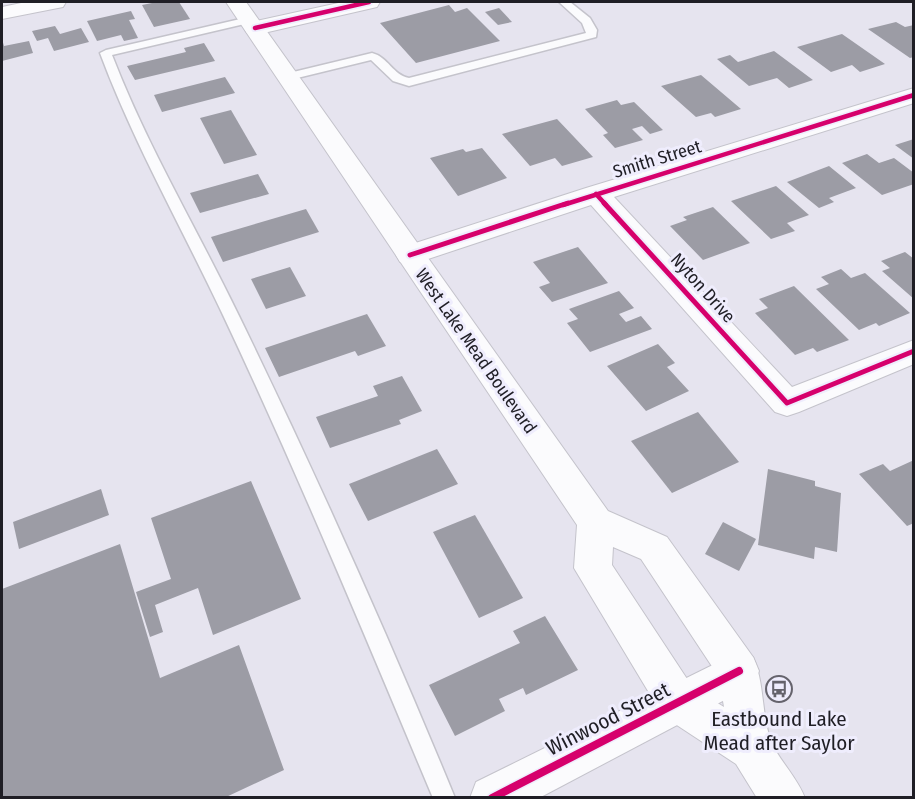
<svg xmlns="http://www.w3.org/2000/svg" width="915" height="799" viewBox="0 0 915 799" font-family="'Fira Sans Condensed',sans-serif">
<rect width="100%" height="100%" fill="#e6e4ef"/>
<g fill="#9c9ca5">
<polygon points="157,2 179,2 190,19 154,27 142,5"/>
<polygon points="449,5 455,12 467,8 500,41 416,63 380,23"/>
<polygon points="499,8 512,22 498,25 485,12"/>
<polygon points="131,11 135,19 129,20 138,38 124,41 121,35 97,41 87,21"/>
<polygon points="896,22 905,27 914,25 914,57 910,58 868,29"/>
<polygon points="55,26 60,34 81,28 89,42 54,51 48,38 37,41 32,31"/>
<polygon points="842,34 885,64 860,72 852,65 831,72 797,47"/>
<polygon points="2,39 4,46 29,41 33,53 2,61"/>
<polygon points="204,43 215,61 135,80 127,66 186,52 184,48"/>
<polygon points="774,51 813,80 789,88 777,78 749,86 717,59 730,55 738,62"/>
<polygon points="701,75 741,109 715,117 711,113 696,117 661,86"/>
<polygon points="225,77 235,93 162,112 154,95"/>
<polygon points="617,100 621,105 634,102 663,130 650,134 642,126 632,129 643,140 615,148 603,135 608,133 585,109"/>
<polygon points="231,110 257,155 224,164 200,118"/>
<polygon points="557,119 593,157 562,166 555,158 530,166 502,134"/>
<polygon points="914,139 914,159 895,145"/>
<polygon points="482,148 507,178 458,196 430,158 463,149 466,152"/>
<polygon points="867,154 879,163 894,158 914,173 914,184 882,195 842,163"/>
<polygon points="829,166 856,188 829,198 834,202 819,208 787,182"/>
<polygon points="258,174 269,194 200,213 190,193"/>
<polygon points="776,186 809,215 787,223 795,231 771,239 731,201"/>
<polygon points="713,207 750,243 703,260 670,226 687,220 683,217"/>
<polygon points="306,209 319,232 223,262 211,237"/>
<polygon points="578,247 608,283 552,302 539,287 550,283 533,262"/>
<polygon points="905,252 914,259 914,299 882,271 890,268 881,261"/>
<polygon points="290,267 306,296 266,309 251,279"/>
<polygon points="841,269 851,278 865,273 910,313 879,326 876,323 859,330 816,289 829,284 821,277"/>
<polygon points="794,286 849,340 817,352 813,348 795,355 755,313 768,308 759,299"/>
<polygon points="619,291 634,308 619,314 626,322 641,316 652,329 590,352 567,323 578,319 569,309"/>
<polygon points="367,314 386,346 358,356 355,351 279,377 265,348"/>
<polygon points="658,344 675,363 667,367 689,391 646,411 607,366"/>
<polygon points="402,376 422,411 399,420 401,424 330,448 316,417 378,396 373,386"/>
<polygon points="698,412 739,462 672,493 631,441"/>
<polygon points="437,449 458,484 368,521 349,484"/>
<polygon points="914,460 914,523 907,526 859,474 883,464 890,471"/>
<polygon points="768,469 815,481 815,486 841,493 837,552 815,547 814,559 758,545"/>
<polygon points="251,481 301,599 213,635 198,588 155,605 163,632 150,637 136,592 171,579 151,518"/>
<polygon points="101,489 109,515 19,549 13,522"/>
<polygon points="475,515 523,598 479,618 433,532"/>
<polygon points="723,522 756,539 739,571 705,554"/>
<polygon points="120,544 160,678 239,645 284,770 224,798 2,798 2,589"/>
<polygon points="545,616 578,670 526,695 523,688 499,699 505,711 455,736 429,685 520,643 513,631"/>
</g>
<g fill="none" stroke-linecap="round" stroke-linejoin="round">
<defs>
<g id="service">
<path d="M559 2H570L590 18 597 30 596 37 409 86 393 81 371 60 289 80 283 76 285 74 372 53C388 57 393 75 409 78L586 33 582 23Z"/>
<path d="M249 17 253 18V22L112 55C147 146 197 229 239 316 316 474 388 635 455 798H433C365 636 298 474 223 315 182 228 134 144 100 53L106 50Z"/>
</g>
<g id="minor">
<polygon points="26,2 66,2 63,7 2,19 2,7"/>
<polygon points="343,2 380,2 377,7 255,35 247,33 244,28 247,23"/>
<polygon points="914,88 914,103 614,197 792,387 914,340 914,364 799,412 787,416 775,412 591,205 410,265 400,262 396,255 400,248 586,188"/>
<polygon points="739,652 753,657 759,671 753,685 539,798 470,798 476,782"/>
</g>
<path id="primary" d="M226 2H246L608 511 667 537 753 657C765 684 761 714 771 741 778 759 797 777 805 798H757L736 764 663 716 574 568 577 525ZM613 547 641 559 719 677 724 707 693 688 612 565Z"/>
</defs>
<use href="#service" stroke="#c4c3cb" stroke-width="3"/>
<use href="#minor" stroke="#c4c3cb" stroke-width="2"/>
<use href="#primary" stroke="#c4c3cb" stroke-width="2"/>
<use href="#service" fill="#fbfbfd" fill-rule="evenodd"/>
<use href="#minor" fill="#fbfbfd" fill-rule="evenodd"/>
<use href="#primary" fill="#fbfbfd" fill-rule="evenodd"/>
<defs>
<g id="cycleway-far2">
<polyline points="255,28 369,2"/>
<polyline points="596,194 606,205"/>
<polyline points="563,205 914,95"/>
</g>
<g id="cycleway-far1">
<polyline points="604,203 787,403 914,351"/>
<polyline points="410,255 568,203"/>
</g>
<polyline id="cycleway" points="492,798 739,671"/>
</defs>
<use href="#cycleway-far2" stroke="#efedfd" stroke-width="8"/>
<use href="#cycleway-far1" stroke="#efedfd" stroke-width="9"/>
<use href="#cycleway" stroke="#efedfd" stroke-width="11"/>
<use href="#cycleway-far2" stroke="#d6006c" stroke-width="4.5"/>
<use href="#cycleway-far1" stroke="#d6006c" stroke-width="5"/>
<use href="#cycleway" stroke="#d6006c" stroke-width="8"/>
</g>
<defs>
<symbol id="bus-ring" viewBox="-11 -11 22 22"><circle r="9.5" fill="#efedfd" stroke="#65636c" stroke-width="1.5"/><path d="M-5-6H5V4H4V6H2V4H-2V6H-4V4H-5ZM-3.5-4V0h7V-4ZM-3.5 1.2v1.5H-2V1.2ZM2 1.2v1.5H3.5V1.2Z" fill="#65636c"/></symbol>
</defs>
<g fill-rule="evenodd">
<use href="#bus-ring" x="764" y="674" width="30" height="30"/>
</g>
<g text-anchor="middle" stroke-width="6" stroke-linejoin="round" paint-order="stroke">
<g font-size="18" fill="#1f1e25" stroke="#efedfd">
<text transform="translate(657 159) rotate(-17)" y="6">Smith Street</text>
<text transform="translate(703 288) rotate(48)" y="6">Nyton Drive</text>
<text transform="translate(476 351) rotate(55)" y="6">West Lake Mead Boulevard</text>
</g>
<g font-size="21" fill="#1f1e25" stroke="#efedfd">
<text transform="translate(608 719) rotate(-27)" y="7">Winwood Street</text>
</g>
<g font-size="21" fill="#1f1e25" stroke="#efedfd">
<text x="779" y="726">Eastbound Lake<tspan x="779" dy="24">Mead after Saylor</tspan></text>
</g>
</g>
<rect width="915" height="799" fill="none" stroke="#1f1e25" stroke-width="6"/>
</svg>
